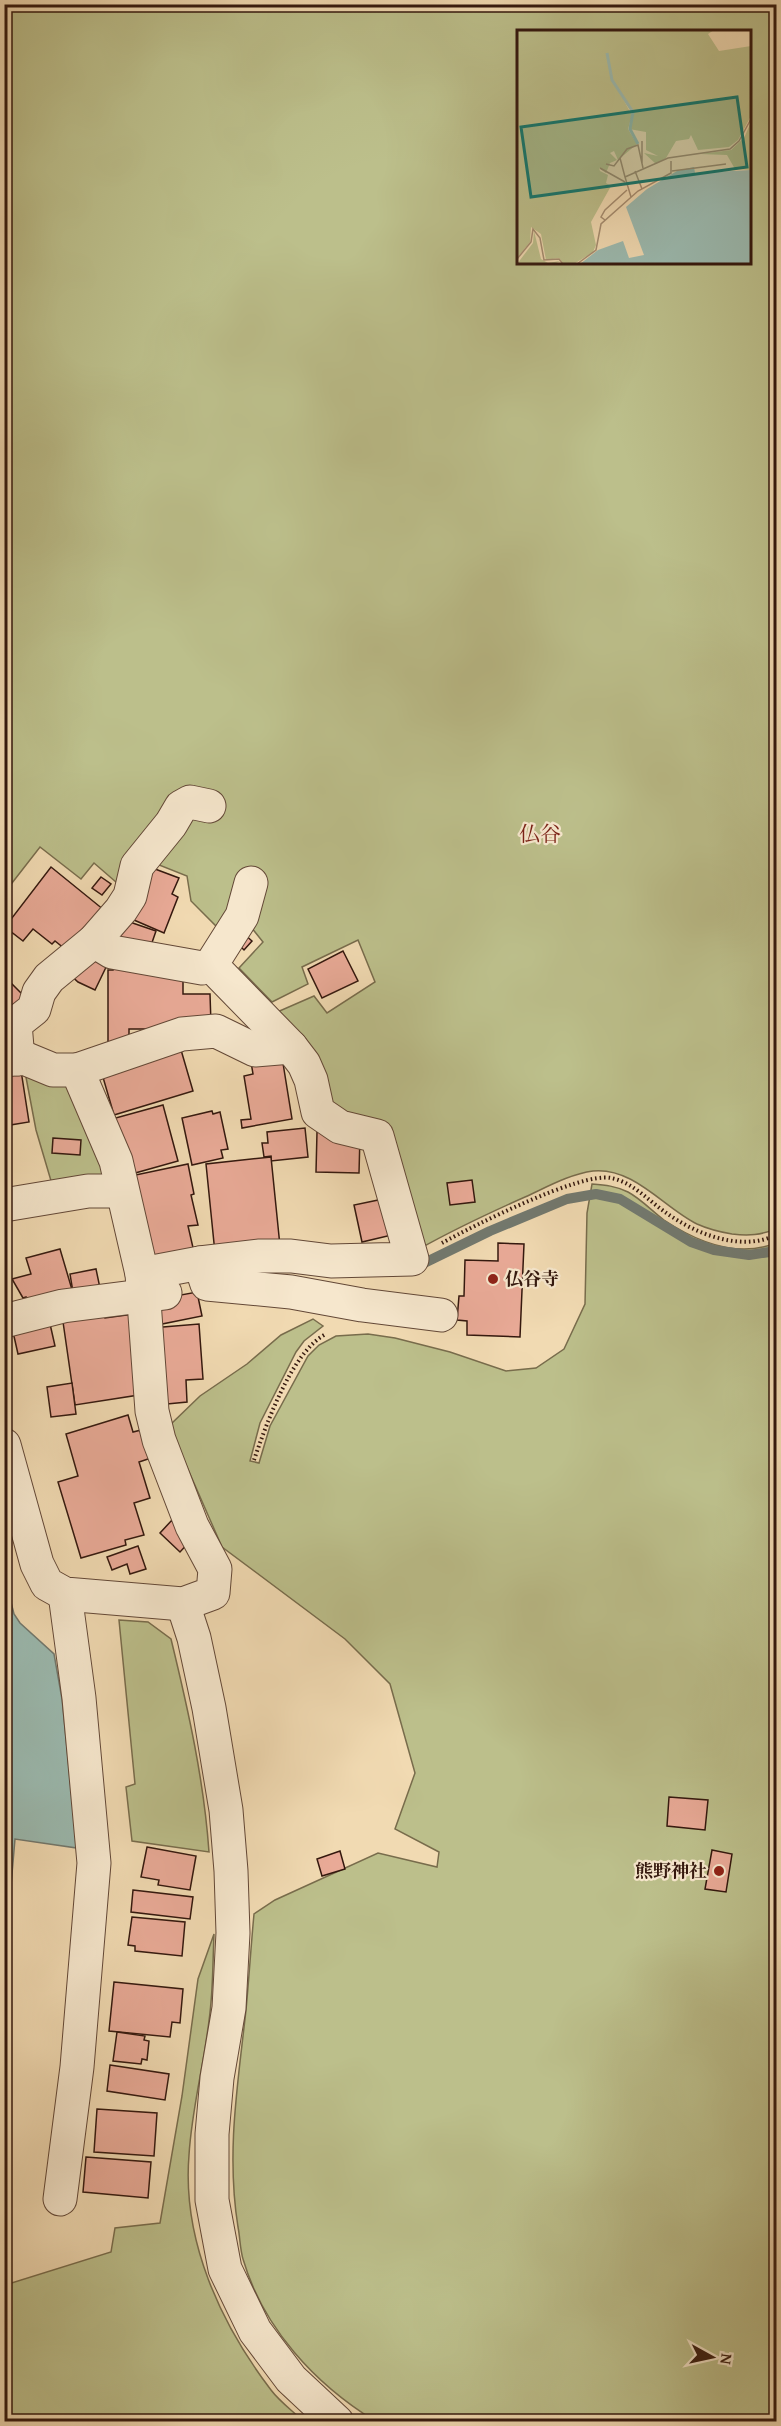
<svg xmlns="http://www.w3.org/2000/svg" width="781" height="2426" viewBox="0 0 781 2426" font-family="'Gentium Book Plus','Noto Serif JP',serif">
<rect width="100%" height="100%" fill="#f1dab2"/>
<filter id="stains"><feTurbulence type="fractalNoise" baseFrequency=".00333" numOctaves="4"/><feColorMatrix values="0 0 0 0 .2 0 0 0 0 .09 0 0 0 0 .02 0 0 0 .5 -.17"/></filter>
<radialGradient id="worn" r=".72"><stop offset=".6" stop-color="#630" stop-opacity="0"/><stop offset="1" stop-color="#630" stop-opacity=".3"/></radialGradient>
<g fill="#bcbf8b" stroke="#786c4c" stroke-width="1.5" fill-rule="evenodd">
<path d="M5 5H776V1229C761 1235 749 1236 732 1234 720 1232 708 1229 697 1224 664 1208 634 1167 593 1171 570 1174 547 1187 525 1197 489 1213 453 1230 419 1249L414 1246 382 1131 343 1121 323 1109C311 1061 302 1051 268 1016L314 996 327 1013 375 982 358 940 302 967 308 984 272 1002 239 968 263 942 247 922 257 881 245 878 234 914 221 931 191 901 187 876 149 861 175 829 184 813 190 809 211 814 221 810 211 798 207 799 188 795 175 801 166 820 132 862 124 889 94 863 81 879 40 847 5 892ZM518 32H750V262H518Z"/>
<polygon points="25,1072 62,1076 112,1182 54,1191 36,1130"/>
<path d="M592 1184C605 1185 616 1186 628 1192 641 1199 652 1211 664 1220 697 1242 738 1258 776 1243V2421H375C315 2384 263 2328 243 2259 240 2249 240 2237 238 2227 226 2153 238 2083 246 2010 249 1978 251 1946 254 1914L275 1900 378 1853 437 1867 439 1852 395 1829 415 1773 390 1684 345 1639 222 1547 169 1426 200 1396 247 1364 281 1335 313 1319 323 1326 304 1341 296 1352 260 1423 250 1461 259 1463 270 1426 308 1356 319 1345 336 1336 368 1334 395 1338 450 1352 506 1371 536 1368 564 1349 585 1304 587 1213Z"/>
<path d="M119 1620 148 1622 171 1639C188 1709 204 1780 209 1852L132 1841 126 1787 135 1784Z"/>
<path d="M214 1934C213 1957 213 1980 211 2002 207 2054 192 2104 189 2155 182 2240 220 2323 271 2390 280 2402 293 2411 303 2421H5V2285L111 2252 115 2228 160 2223 182 2096 198 1979Z"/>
</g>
<polygon fill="#9bbab0" stroke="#72796f" stroke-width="1.5" points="5,1579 14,1614 20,1623 54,1654 62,1699 77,1848 15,1839 5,1955"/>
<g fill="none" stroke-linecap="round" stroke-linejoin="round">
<polyline stroke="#72796f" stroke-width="10" points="416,1267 490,1231 567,1199 596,1194 620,1199 691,1242 714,1250 749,1255 776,1251"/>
</g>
<g fill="#e9aa97" stroke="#34180e" stroke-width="1.5">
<polygon points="147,866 179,878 172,894 178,897 164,933 127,917"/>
<polygon points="51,867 104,910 70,953 55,941 52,944 33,929 23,941 5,927"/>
<polygon points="101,877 111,884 102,895 92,888"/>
<polygon points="118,918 156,931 147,957 110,941"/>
<polygon points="244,934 252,941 244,950 237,943"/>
<polygon points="88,950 110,959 95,990 78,982 62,967"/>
<polygon points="343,951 358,981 322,998 308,969"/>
<polygon points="113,965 183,973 183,994 210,994 211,1024 183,1029 129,1029 129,1044 108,1043 108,970 113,970"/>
<polygon points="4,976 25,997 4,1017"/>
<polygon points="179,1043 193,1091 114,1115 100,1067"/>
<polygon points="282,1057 292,1119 242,1128 241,1120 251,1119 244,1076 253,1074 251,1062"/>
<polygon points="20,1064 29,1122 4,1126 4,1067"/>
<polygon points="163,1105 178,1161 128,1175 112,1119"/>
<polygon points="212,1111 213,1114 220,1112 228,1149 221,1150 223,1158 192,1165 182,1118"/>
<polygon points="305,1128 308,1157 271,1161 271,1156 264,1157 262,1143 268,1143 267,1132"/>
<polygon points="317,1132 360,1136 359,1173 316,1172"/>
<polygon points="53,1138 81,1140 80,1155 52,1153"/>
<polygon points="271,1157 280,1246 215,1253 206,1164"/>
<polygon points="188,1164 194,1194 191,1195 198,1225 188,1226 194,1252 150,1262 126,1177"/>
<polygon points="472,1180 475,1202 450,1205 447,1183"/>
<polygon points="388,1198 396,1234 362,1242 354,1205"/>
<polygon points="498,1243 524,1244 520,1337 467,1335 467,1321 457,1320 459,1296 464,1296 465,1260 498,1261"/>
<polygon points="60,1249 73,1293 28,1306 26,1297 23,1298 12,1279 31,1274 26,1258"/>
<polygon points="96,1269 100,1288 73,1292 70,1274"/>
<polygon points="197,1292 202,1316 157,1325 153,1300"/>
<polygon points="102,1302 105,1318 134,1314 145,1394 75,1405 61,1308"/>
<polygon points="48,1315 55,1346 18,1354 11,1323"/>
<polygon points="199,1324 203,1379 186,1380 187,1402 157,1405 151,1328"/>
<polygon points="72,1383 76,1414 51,1417 47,1387"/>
<polygon points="128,1415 133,1432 149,1428 157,1456 139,1462 150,1498 134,1503 144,1535 125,1540 126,1545 81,1558 58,1482 78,1476 66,1434"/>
<polygon points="172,1520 192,1539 180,1552 160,1533"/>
<polygon points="138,1546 146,1569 130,1574 127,1564 112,1570 107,1557"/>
<polygon points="669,1797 708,1800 705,1830 667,1826"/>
<polygon points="147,1847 196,1856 190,1890 158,1885 159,1880 141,1877"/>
<polygon points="712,1850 732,1854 726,1892 705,1889"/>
<polygon points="340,1851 345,1869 322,1876 317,1859"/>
<polygon points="133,1890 193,1897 190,1919 131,1912"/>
<polygon points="132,1917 185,1922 182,1956 135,1951 135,1946 128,1945"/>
<polygon points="114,1982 183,1989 180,2023 172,2022 170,2037 109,2031"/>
<polygon points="117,2032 145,2036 144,2040 149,2041 147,2060 142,2059 141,2064 113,2061"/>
<polygon points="110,2065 169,2074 165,2100 107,2091"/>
<polygon points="97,2109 157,2113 154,2156 94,2152"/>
<polygon points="86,2157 151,2162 148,2198 83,2192"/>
</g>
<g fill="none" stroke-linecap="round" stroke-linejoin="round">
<defs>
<g id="minor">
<polyline points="94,941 112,952 202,968 211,965"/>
<polyline points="18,1059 15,1024 34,1009 39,992 49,978 94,941 121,910 130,896 137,866 171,824 181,807 190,802 209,806"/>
<polyline points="4,1060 24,1058 53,1070 77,1070 116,1161 142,1274 152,1411 159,1440 192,1526 215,1569 213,1593 183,1604 65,1594 47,1584 37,1564 4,1445"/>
<polyline points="77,1070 182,1034 216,1031 255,1050 291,1047"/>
<polyline points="4,1205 88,1191 122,1191"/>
<polyline points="200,1263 207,1284 291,1292 362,1305 441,1315"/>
<polyline points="142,1274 200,1263 260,1256 291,1256 331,1261 412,1259 377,1136 340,1127 318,1112 311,1080 304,1064 291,1047 211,965 242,916 251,883"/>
<polyline points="4,1321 63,1306 165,1293"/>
<polyline points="183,1604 194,1638 209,1708 226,1810 231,1871 233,1933 229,2008 217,2078 212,2134 212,2200 225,2269 255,2331 291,2379 337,2422"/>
<polyline points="60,2199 77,2067 94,1863 79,1698 65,1594"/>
</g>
</defs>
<use href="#minor" stroke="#634837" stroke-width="35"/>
<g stroke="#34180e" stroke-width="4" stroke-dasharray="1.5 3" stroke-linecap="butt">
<path d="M442 1243C473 1226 580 1172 611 1178 632 1182 648 1200 665 1212 695 1234 741 1252 776 1235"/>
<path d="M254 1460C266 1425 292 1351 326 1334"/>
</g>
<use href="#minor" stroke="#f6e7cd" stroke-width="33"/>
</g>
<g fill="#8f2418" stroke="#f6e7cd" stroke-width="2">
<circle cx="493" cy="1279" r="6"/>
<circle cx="719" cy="1871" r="6"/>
</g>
<g text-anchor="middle" stroke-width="4.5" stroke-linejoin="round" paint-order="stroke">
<g font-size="18" font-weight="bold" fill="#34180e" stroke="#f6e7cd" text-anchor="start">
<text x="505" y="1285">仏谷寺</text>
<text x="707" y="1877" text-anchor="end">熊野神社</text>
</g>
<g font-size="21" fill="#7a1f14" stroke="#f6e7cd">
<text x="540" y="841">仏谷</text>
</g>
</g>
<g transform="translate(517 30)">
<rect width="234" height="234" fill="#f1dab2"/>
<path d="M0 0H197L191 4 202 21 234 16V86L221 110 212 117 181 120 174 105 172 109 159 111 149 128 139 134 127 123 141 126 129 120V102L112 99 116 85 106 69 115 85 111 99 120 114 101 130 97 121 93 123 100 130 93 133 89 143 82 138 83 141 91 145 89 153 94 156 74 192 79 215 76 222 57 234H47L42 228 29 230 24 204 14 197 13 212 0 228ZM234 92V140L218 139 210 125 183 124 214 120 227 108ZM17 201 24 229 31 233 43 231 37 234H0L16 213Z" fill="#bcbf8b"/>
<path d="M177 137 178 143 234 140V234H63L81 220 106 211 112 228 127 225 109 177 130 159 160 141Z" fill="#9bbab0"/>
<path fill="none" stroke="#9bbab0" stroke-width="3" d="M90 23 95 50 116 82 113 99 121 114"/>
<path fill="none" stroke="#a58c70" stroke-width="1.5" d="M103 128 108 147M125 133V111M89 134 97 136 110 119 121 115 126 138M83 138 108 152M118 141 125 159M155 141 209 134M114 167 108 147 151 128 213 119 222 111 234 89M88 190 84 187 88 180 110 160M0 229 14 212 16 199 23 208 27 230 42 229 46 234M60 234 79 220 84 194 121 161 154 143V131"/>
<path fill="#0f766e" fill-opacity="0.15" stroke="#0f766e" stroke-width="3" d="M220 67 230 137 14 167 4 97Z"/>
<rect width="234" height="234" fill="none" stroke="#34180e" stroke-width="3"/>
</g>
<rect width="781" height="2426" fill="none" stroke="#f1dab2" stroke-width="24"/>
<rect x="6" y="6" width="769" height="2414" fill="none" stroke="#34180e" stroke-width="3"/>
<rect x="12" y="12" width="757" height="2402" fill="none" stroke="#34180e" stroke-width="1.5"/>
<g transform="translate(712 2357) rotate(98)" stroke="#f6e7cd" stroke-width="4.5" paint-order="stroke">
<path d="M0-4.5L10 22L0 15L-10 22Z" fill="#34180e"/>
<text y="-9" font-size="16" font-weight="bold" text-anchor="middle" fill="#34180e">N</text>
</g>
<rect width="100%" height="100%" filter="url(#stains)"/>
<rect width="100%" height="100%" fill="url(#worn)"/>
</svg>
